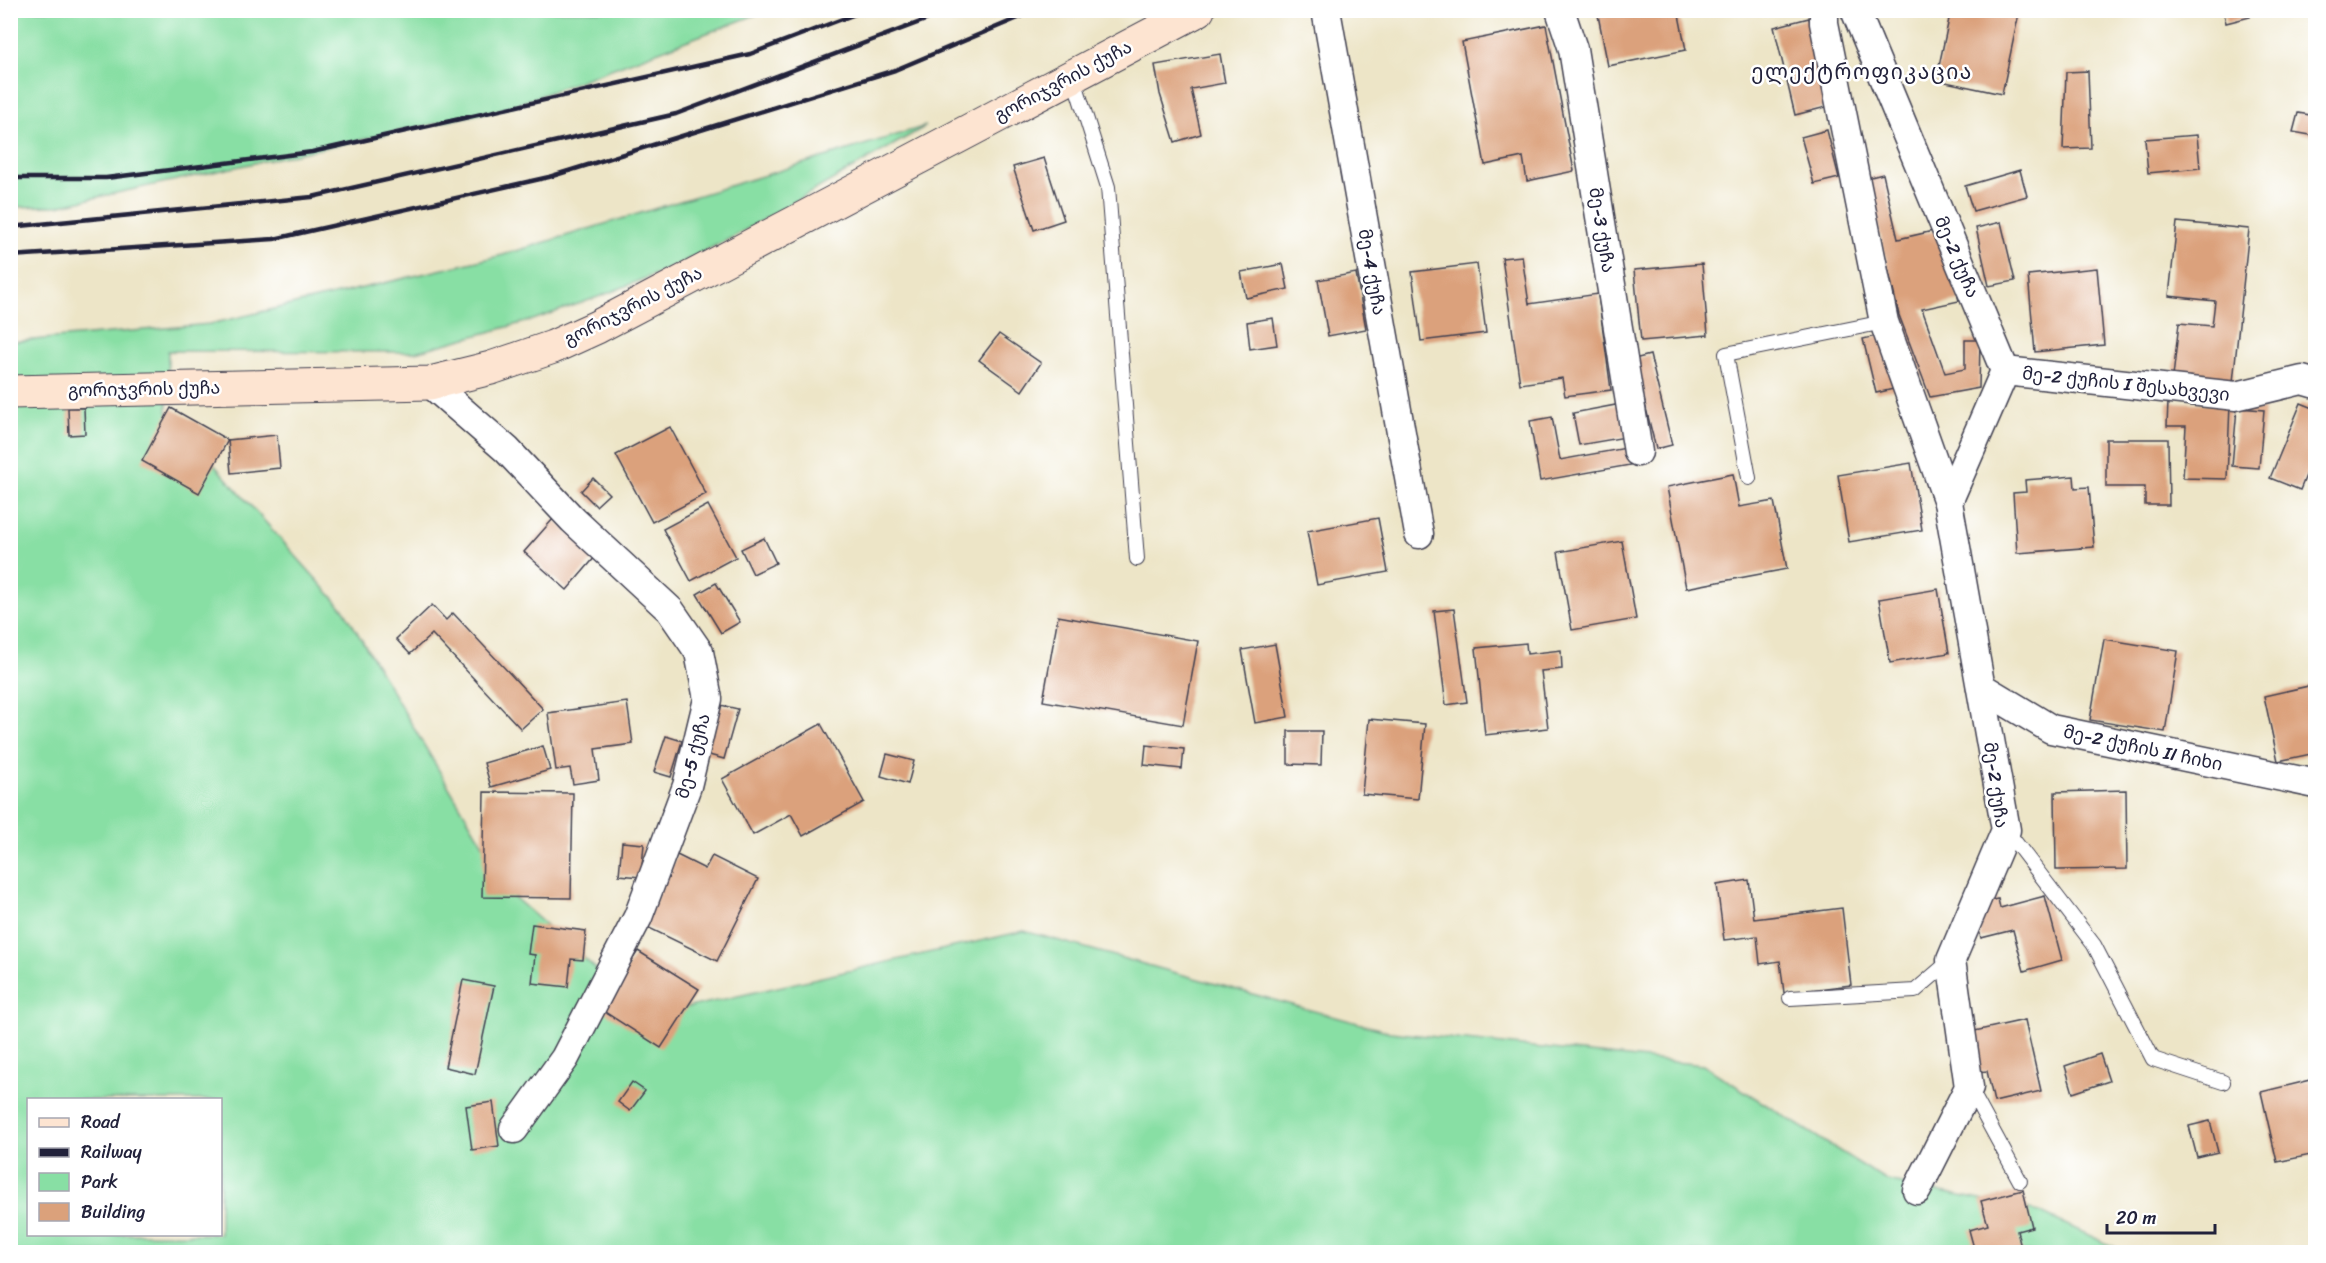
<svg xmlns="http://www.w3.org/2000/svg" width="2326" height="1263" viewBox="0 0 2326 1263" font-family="Sriracha,'Noto Sans Georgian',sans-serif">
<rect width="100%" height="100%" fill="#fff"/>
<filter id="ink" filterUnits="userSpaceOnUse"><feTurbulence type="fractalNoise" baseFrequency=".0167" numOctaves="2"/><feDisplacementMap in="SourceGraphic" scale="12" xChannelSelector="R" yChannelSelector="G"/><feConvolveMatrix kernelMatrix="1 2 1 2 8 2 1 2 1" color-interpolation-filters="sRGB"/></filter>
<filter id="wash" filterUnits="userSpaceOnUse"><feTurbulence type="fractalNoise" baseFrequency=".008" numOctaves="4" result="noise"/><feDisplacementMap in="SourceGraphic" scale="24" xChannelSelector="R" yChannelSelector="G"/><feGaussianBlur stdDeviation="1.35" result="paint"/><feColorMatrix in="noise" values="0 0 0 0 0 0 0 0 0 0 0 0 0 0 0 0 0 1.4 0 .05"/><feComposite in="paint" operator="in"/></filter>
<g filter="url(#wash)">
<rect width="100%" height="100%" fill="#ede5c7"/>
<g fill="#88dfa4" stroke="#558070" stroke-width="1.5" fill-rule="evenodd">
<polygon points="10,11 11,10 766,11 507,108 57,206 11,207"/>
<path d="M926 126 733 237 668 269 601 296 533 320 415 352 168 351 167 412 344 610 514 897 650 1016 1024 931 1390 1032 1703 1065 1887 1181 2039 1212 2125 1252H11V342L210 324 503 255ZM28 1100H220V1234H28Z"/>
</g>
<g id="blocks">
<g fill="#dba17b">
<polygon points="1597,10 1678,10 1686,50 1608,66"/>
<polygon points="1925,10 2012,10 2019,13 2002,94 1936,80 1949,19"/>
<polygon points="2067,10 2103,10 2103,12 2068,16"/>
<polygon points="2223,10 2249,10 2250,17 2226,23"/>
<polygon points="1809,18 1830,106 1795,115 1774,27"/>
<polygon points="1546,25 1574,171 1527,181 1523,157 1485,165 1462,42"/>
<polygon points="1220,54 1225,83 1191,89 1201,134 1175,142 1160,94 1155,65"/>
<polygon points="2088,71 2091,148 2063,149 2066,72"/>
<polygon points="2298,113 2316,116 2316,136 2293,132"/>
<polygon points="1827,130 1839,178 1814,184 1801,137"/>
<polygon points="2197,135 2200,168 2148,173 2145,139"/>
<polygon points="1044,158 1064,220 1034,230 1013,167"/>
<polygon points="2020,170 2027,196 1973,211 1965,186"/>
<polygon points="1883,174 1898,239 1942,229 1959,301 1922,309 1945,373 1965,369 1965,340 1980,340 1979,388 1930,397 1899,315 1867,178"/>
<polygon points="2001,222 2015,281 1989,286 1976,228"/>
<polygon points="2177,222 2249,229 2233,382 2173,377 2179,323 2212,326 2215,301 2169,296"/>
<polygon points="1522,256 1529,304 1598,294 1611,390 1565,396 1562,378 1520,384 1502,258"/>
<polygon points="1283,264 1288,289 1246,298 1241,272"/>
<polygon points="1477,264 1486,333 1421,341 1412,272"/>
<polygon points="1702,264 1708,335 1641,341 1634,270"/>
<polygon points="2097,268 2104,345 2035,352 2028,275"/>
<polygon points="1356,273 1366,329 1328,336 1318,280"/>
<polygon points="1273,318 1277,345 1250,349 1247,322"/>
<polygon points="999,334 1041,363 1022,391 979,360"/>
<polygon points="1885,334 1898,388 1876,393 1863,339"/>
<polygon points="1650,355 1672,445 1656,449 1634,359"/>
<polygon points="2168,402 2230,404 2227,479 2183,478 2186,426 2167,426"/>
<polygon points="2301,403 2316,409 2316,451 2300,490 2270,478"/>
<polygon points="1621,404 1626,437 1579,445 1573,413"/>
<polygon points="68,408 84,408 85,434 69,435"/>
<polygon points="171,408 228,440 199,493 142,461"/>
<polygon points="2237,408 2264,410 2259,468 2232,466"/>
<polygon points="1552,417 1560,460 1626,448 1630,465 1540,481 1530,421"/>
<polygon points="670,427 706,494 652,522 616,455"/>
<polygon points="277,435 280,468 231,473 228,440"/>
<polygon points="2106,439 2168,439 2169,505 2145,505 2145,487 2106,487"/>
<polygon points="1911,463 1922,530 1849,542 1838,475"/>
<polygon points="1733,474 1739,507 1774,501 1787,569 1686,588 1667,487"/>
<polygon points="2074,476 2075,488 2089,487 2094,547 2017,553 2013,493 2026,492 2025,480"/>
<polygon points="593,478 609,494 596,506 581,491"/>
<polygon points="708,505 736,557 691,581 663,529"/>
<polygon points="1378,518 1388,572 1317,585 1307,531"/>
<polygon points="553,519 596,556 567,590 524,552"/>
<polygon points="764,538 776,563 753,574 741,549"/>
<polygon points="1622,541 1636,619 1572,630 1558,552"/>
<polygon points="716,583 740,622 721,633 697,594"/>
<polygon points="1938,589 1949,653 1890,663 1879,599"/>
<polygon points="432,605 446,620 453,613 543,709 521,729 432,634 410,654 396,639"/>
<polygon points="1454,609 1467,702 1446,705 1434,611"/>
<polygon points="1058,616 1198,641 1183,725 1043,701"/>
<polygon points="2104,639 2178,651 2165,732 2090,720"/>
<polygon points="1526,643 1527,654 1561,650 1562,669 1541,671 1548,728 1485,735 1476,648"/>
<polygon points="1275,644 1288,717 1255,723 1242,650"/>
<polygon points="2313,685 2316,697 2316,753 2278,761 2264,696"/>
<polygon points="627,702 633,744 595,749 599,780 573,784 570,768 556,770 548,713"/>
<polygon points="712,703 738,709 724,759 698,752"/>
<polygon points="1369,719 1425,724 1418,799 1362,794"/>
<polygon points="821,724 864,802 803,836 791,814 753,835 722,779"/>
<polygon points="1288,731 1322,731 1321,765 1288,764"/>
<polygon points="666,736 682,741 671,777 654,772"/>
<polygon points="1146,745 1184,749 1182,769 1144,765"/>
<polygon points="543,746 550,770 491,787 484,763"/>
<polygon points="887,754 914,761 908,784 881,776"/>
<polygon points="2126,790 2127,869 2056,870 2055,792"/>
<polygon points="484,792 573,793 571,898 482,897"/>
<polygon points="622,842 644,844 641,877 619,875"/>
<polygon points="677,855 705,869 712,856 758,879 717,961 643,925"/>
<polygon points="1749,880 1754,919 1842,908 1851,985 1784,993 1780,961 1760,964 1757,936 1724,940 1717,885"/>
<polygon points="2045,896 2062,960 2024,971 2013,930 1981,938 1979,930 1988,901 1998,899 2000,908"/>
<polygon points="532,924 586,931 583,960 571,959 568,987 532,983 535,955 528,954"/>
<polygon points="638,951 699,989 661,1048 600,1009"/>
<polygon points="463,980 494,986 475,1074 445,1067"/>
<polygon points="2025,1020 2041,1091 1994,1102 1987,1071 1978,1072 1970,1032"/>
<polygon points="2100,1054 2109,1081 2073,1093 2065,1066"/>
<polygon points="2311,1080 2316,1101 2316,1154 2277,1162 2261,1092"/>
<polygon points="632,1082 645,1091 630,1111 618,1102"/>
<polygon points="493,1102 499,1146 472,1150 466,1106"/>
<polygon points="2210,1121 2218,1152 2197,1157 2189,1126"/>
<polygon points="2023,1190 2032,1227 2017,1231 2022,1252 1975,1252 1969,1230 1988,1225 1981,1201"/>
</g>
</g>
</g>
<g filter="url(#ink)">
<use href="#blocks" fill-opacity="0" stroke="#403f50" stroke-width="1.5"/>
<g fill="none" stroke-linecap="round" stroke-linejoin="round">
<defs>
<g id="lane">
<polyline points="1073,76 1108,187 1137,559"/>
<polyline points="1749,478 1726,354 1884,322"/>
<polyline points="2006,830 2094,945 2153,1059 2223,1082"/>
<polyline points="1790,998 1915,991 1951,960"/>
<polyline points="1969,1087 2020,1181"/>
</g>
<g id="street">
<polyline points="1326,10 1419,534"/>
<polyline points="1560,10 1573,49 1638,452"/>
<polyline points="1824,10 1824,23 1884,322 1948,502 2006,830 1951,960 1969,1087 1917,1190"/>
<polyline points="1855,10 2005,371 1948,502"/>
<polyline points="2005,371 2236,396 2302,380 2316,384"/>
<polyline points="430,383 507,450 573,520 670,610 699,652 708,699 687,786 638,917 565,1058 514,1129"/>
<polyline points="1981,687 2051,729 2316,784"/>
</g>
<polyline id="secondary" points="10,392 430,383 491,368 553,347 597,327 1198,10"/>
</defs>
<use href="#lane" stroke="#403f50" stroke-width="16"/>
<use href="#street" stroke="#403f50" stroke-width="31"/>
<use href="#secondary" stroke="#403f50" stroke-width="35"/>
<use href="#lane" stroke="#fff" stroke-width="14"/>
<use href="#street" stroke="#fff" stroke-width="28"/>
<use href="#secondary" stroke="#fde4d1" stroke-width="33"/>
<g stroke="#22223b" stroke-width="4.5">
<polyline points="10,178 106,178 312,152 750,54 866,10"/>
<polyline points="10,227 312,197 676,114 952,10"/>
<polyline points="10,256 274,239 549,177 895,70 1037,10"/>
</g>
</g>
</g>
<g text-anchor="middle" stroke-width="5" stroke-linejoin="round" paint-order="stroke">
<g font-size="18" fill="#22223b" stroke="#fff">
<text transform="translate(1063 81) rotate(-28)" y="6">გორიჯვრის ქუჩა</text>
<text transform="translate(1602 230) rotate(81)" y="6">მე-3 ქუჩა</text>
<text transform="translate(1957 257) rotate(67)" y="6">მე-2 ქუჩა</text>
<text transform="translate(1372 272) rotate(80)" y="6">მე-4 ქუჩა</text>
<text transform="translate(633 306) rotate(-27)" y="6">გორიჯვრის ქუჩა</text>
<text transform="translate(2126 384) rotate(6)" y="6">მე-2 ქუჩის I შესახვევი</text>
<text transform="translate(144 389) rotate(-1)" y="6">გორიჯვრის ქუჩა</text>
<text transform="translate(2143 748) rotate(12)" y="6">მე-2 ქუჩის II ჩიხი</text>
<text transform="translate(693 756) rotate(-75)" y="6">მე-5 ქუჩა</text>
<text transform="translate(1996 785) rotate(82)" y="6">მე-2 ქუჩა</text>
</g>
<g font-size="21" letter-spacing="1.5" fill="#22223b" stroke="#fff">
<text x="1862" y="79">ელექტროფიკაცია</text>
</g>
</g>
<rect width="2326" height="1263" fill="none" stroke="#fff" stroke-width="36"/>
<rect x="27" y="1098" width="195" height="138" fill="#ffffff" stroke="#a7a7b1" stroke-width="1.5"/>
<rect x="39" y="1118" width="30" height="9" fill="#fde4d1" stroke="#a7a7b1" stroke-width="1.5"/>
<text x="81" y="1128" font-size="18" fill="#22223b">Road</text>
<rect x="39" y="1148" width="30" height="9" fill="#22223b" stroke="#a7a7b1" stroke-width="1.5"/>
<text x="81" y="1158" font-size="18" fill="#22223b">Railway</text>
<rect x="39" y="1173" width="30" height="18" fill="#88dfa4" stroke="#a7a7b1" stroke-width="1.5"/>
<text x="81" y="1188" font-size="18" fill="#22223b">Park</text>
<rect x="39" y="1203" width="30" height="18" fill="#dba17b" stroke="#a7a7b1" stroke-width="1.5"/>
<text x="81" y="1218" font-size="18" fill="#22223b">Building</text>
<path d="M2107 1224v9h108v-9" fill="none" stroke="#22223b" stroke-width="3"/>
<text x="2116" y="1224" font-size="18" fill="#22223b" stroke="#ffffff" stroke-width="4.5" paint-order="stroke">20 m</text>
</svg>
